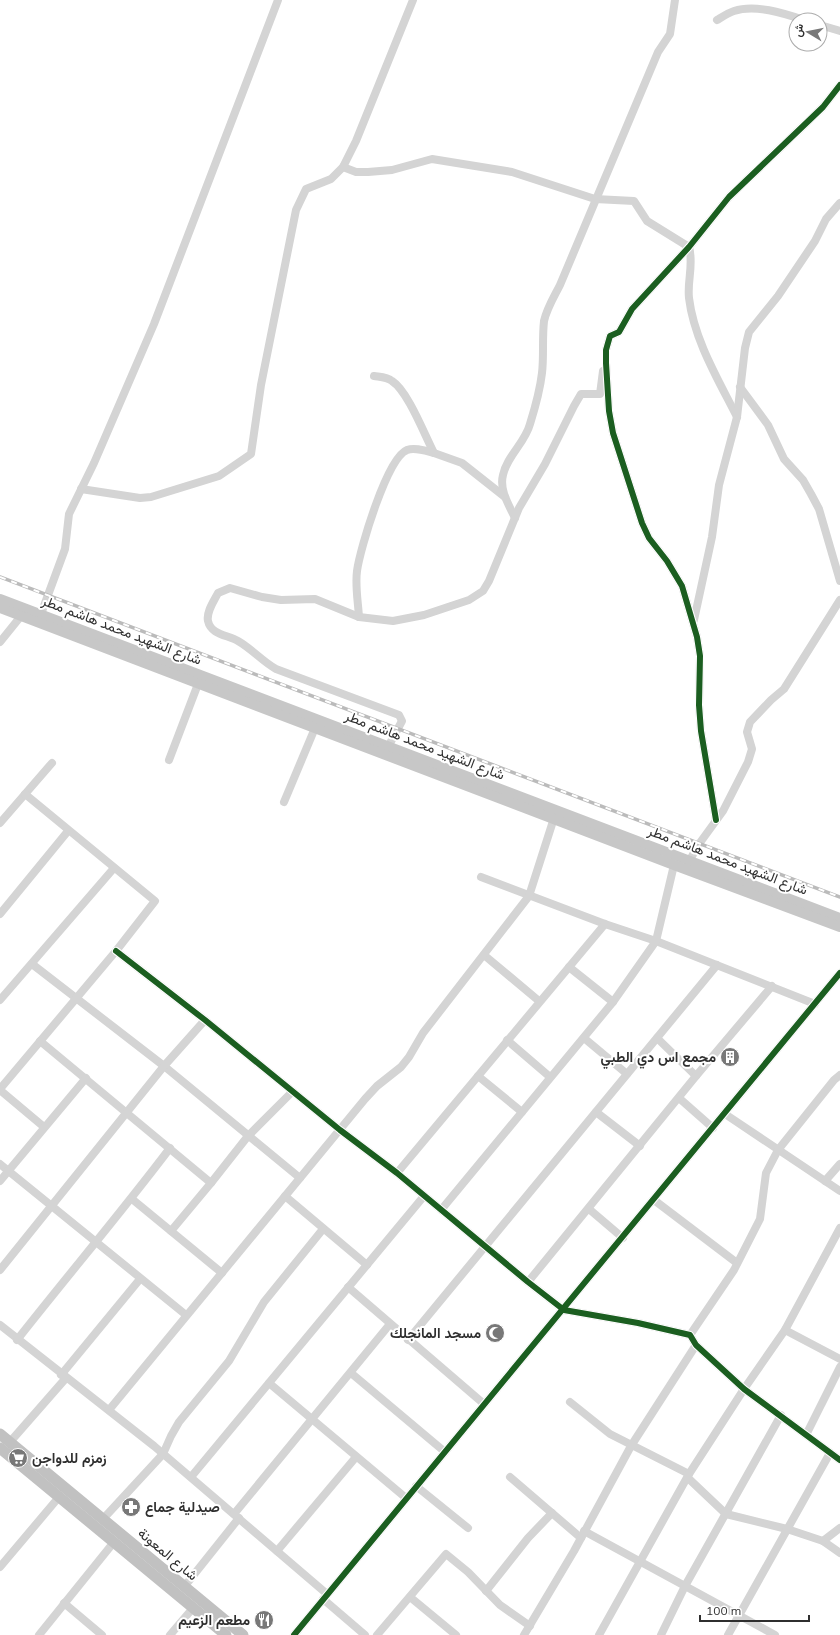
<svg xmlns="http://www.w3.org/2000/svg" width="840" height="1635" viewBox="0 0 840 1635" font-family="Mulish,Vazirmatn,sans-serif">
<rect width="100%" height="100%" fill="#fff"/>
<g fill="none" stroke-linecap="round" stroke-linejoin="round">
<g stroke="#d4d4d4" stroke-width="8">
<path d="M717 20C722 17 728 13 734 11 755 4 783 13 804 20"/>
<polyline points="820,25 840,31"/>
<path d="M343 167 356 172H368L392 170 432 159 512 172 595 199 634 201 647 221 689 247C694 264 687 281 689 298 694 340 719 381 737 417"/>
<path d="M374 376C380 377 387 377 392 381 408 391 425 436 434 453L462 463 505 497"/>
<polyline points="740,387 768,425 784,459 803,480 811,494 819,509 840,581"/>
<polyline points="81,489 140,498 151,497 219,476 251,454 261,385 296,210 306,189 331,179 343,167 356,141 413,0"/>
<path d="M515 518C509 505 499 490 503 475 507 456 525 443 530 424 535 408 540 390 542 373 544 356 542 339 544 321 547 308 554 297 560 285L658 52 670 34 675 0"/>
<polyline points="41,614 65,549 69,514 94,463 154,324 278,0"/>
<path d="M359 617C358 601 355 586 357 571 360 549 387 458 407 450 415 447 426 451 434 453"/>
<polyline points="694,620 712,537 719,485 737,417 745,348 749,332 778,296 815,241 826,219 840,203"/>
<polyline points="0,642 21,616"/>
<path d="M388 747 402 721 399 715 276 669C262 661 252 649 238 641 228 635 211 635 208 621 206 612 214 601 218 593L230 588 262 597 281 600 315 599 359 617 393 621 424 615 469 600 483 591 489 581 519 508 545 464 574 406 581 394H600L603 371"/>
<polyline points="169,760 198,684"/>
<polyline points="284,802 315,728"/>
<polyline points="716,820 701,731 699,705 700,656 697,637 682,586 667,561 649,538 642,523 613,433 609,411 606,363 606,350 610,336 619,332 632,309 689,247 729,197 823,107 840,85"/>
<polyline points="0,823 52,763"/>
<polyline points="687,865 699,844 723,811 748,762 752,749 747,732 750,722 771,700 784,689 840,600"/>
<polyline points="481,877 605,924 656,941 815,1004"/>
<polyline points="0,914 68,831"/>
<polyline points="116,951 205,1020 340,1130 397,1173 528,1282 564,1310 638,1323 690,1335 696,1345 744,1389 840,1460"/>
<polyline points="484,955 539,1001"/>
<polyline points="32,964 164,1066 300,1178"/>
<polyline points="569,967 613,1002"/>
<polyline points="0,1000 114,868"/>
<polyline points="584,1038 627,1074"/>
<polyline points="657,1038 696,1076"/>
<polyline points="507,1040 550,1077"/>
<polyline points="40,1041 211,1183"/>
<polyline points="478,1076 522,1112"/>
<polyline points="0,1089 116,951 155,901 25,794"/>
<polyline points="0,1090 44,1127"/>
<polyline points="679,1098 713,1128"/>
<polyline points="596,1112 640,1146"/>
<polyline points="725,1114 840,1191"/>
<polyline points="0,1164 186,1315"/>
<polyline points="397,1173 605,924"/>
<polyline points="0,1181 86,1078"/>
<polyline points="825,1181 840,1164"/>
<polyline points="285,1196 367,1265"/>
<polyline points="132,1199 222,1273"/>
<polyline points="654,1200 737,1263"/>
<polyline points="589,1209 623,1238"/>
<polyline points="441,1210 613,1002 656,941 674,865"/>
<polyline points="171,1231 211,1183 248,1136 292,1092"/>
<polyline points="0,1270 164,1066 205,1020"/>
<polyline points="528,1282 696,1076 772,986"/>
<polyline points="348,1287 484,1404"/>
<polyline points="0,1325 154,1446 327,1594"/>
<polyline points="785,1330 840,1359"/>
<polyline points="690,1335 734,1270 760,1219 766,1173 778,1150 834,1080 840,1075"/>
<path d="M17 1340C68 1275 121 1213 170 1148"/>
<polyline points="408,1340 717,965"/>
<polyline points="351,1373 445,1452"/>
<polyline points="61,1375 140,1279"/>
<polyline points="269,1383 406,1498"/>
<polyline points="570,1402 610,1434 689,1474"/>
<polyline points="109,1410 365,1099 377,1086 401,1067 409,1057 423,1033 529,896 554,818"/>
<polyline points="806,1435 840,1367"/>
<polyline points="10,1442 66,1378"/>
<polyline points="191,1477 424,1196"/>
<polyline points="510,1477 581,1538"/>
<polyline points="688,1478 726,1514 787,1529 823,1541 840,1553"/>
<polyline points="416,1486 468,1528"/>
<polyline points="234,1514 390,1324"/>
<polyline points="103,1519 163,1454 171,1436 179,1422 229,1361 264,1302 323,1229"/>
<polyline points="584,1531 775,1635"/>
<polyline points="823,1541 840,1528"/>
<polyline points="277,1551 356,1457"/>
<polyline points="0,1567 59,1497"/>
<polyline points="184,1587 239,1518"/>
<polyline points="486,1591 528,1538 552,1513"/>
<polyline points="410,1597 456,1635"/>
<polyline points="323,1599 365,1635"/>
<polyline points="64,1603 102,1635"/>
<polyline points="39,1635 114,1542"/>
<polyline points="170,1635 193,1608"/>
<polyline points="294,1635 840,973"/>
<polyline points="377,1635 446,1554 468,1572 500,1605 530,1626"/>
<polyline points="524,1635 574,1551 631,1446 696,1345"/>
<polyline points="599,1635 689,1474 744,1389 785,1330 840,1228"/>
<polyline points="661,1635 685,1586 781,1415"/>
<polyline points="728,1635 830,1453"/>
</g>
<g stroke="#c7c7c7" stroke-width="10">
<polyline points="0,599 840,918"/>
<polyline points="0,608 674,865 840,927"/>
</g>
<g stroke="#c1c1c1" stroke-width="11">
<polyline points="0,1434 243,1635"/>
<polyline points="0,1448 226,1635"/>
</g>
<defs>
<polyline id="rail" points="0,577 840,897"/>
</defs>
<use href="#rail" stroke="#bbb" stroke-width="3.5"/>
<use href="#rail" stroke="#fff" stroke-width="2" stroke-dasharray="6" stroke-linecap="butt"/>
<defs>
<g id="cycleway">
<polyline points="716,820 701,731 699,705 700,656 697,637 682,586 667,561 649,538 642,523 613,433 609,411 606,363 606,350 610,336 619,332 632,309 689,247 729,197 823,107 840,85"/>
<polyline points="116,951 205,1020 340,1130 397,1173 528,1282 564,1310 638,1323 690,1335 696,1345 744,1389 840,1460"/>
<polyline points="294,1635 840,973"/>
</g>
</defs>
<use href="#cycleway" stroke="#fff" stroke-width="8"/>
<use href="#cycleway" stroke="#1b5e20" stroke-width="6"/>
</g>
<defs>
<symbol id="building-disc" viewBox="-11 -11 22 22"><circle r="9.5" fill="#787878" stroke="#fff"/><path d="M-4-6H4V6H1V3H-1V6H-4ZM-2.5-4.3h1.7v1.8h-1.7ZM.8-4.3h1.7v1.8H.8ZM-2.5-1h1.7V.8h-1.7ZM.8-1h1.7V.8H.8Z" fill="#fff"/></symbol>
<symbol id="mosque-disc" viewBox="-11 -11 22 22"><circle r="9.5" fill="#787878" stroke="#fff"/><path d="M3.5-4.9A6 6 0 1 0 3.5 4.9A5 5 0 1 1 3.5-4.9Z" fill="#fff"/></symbol>
<symbol id="supermarket-disc" viewBox="-11 -11 22 22"><circle r="9.5" fill="#787878" stroke="#fff"/><path d="M-6-5.5h2.5l.6 2H6L4.5 2H-2.5L-4.4-4H-6ZM-1.5 3.2a1.3 1.3 0 1 0 .1 0ZM3 3.2a1.3 1.3 0 1 0 .1 0Z" fill="#fff"/></symbol>
<symbol id="pharmacy-disc" viewBox="-11 -11 22 22"><circle r="9.5" fill="#787878" stroke="#fff"/><path d="M-2-6h4v4h4v4h-4v4h-4v-4h-4v-4h4Z" fill="#fff"/></symbol>
<symbol id="restaurant-disc" viewBox="-11 -11 22 22"><circle r="9.5" fill="#787878" stroke="#fff"/><path d="M-5-6h1v4h1v-4h1v4h1v-4h1v5L-1.5 .5V6h-2V.5L-5-1ZM5-6V6H3V1.5H1.5Q1.5-4 5-6Z" fill="#fff"/></symbol>
</defs>
<g fill-rule="evenodd">
<use href="#building-disc" x="719" y="1046" width="22" height="22"/>
<use href="#mosque-disc" x="484" y="1322" width="22" height="22"/>
<use href="#supermarket-disc" x="7" y="1447" width="22" height="22"/>
<use href="#pharmacy-disc" x="120" y="1496" width="22" height="22"/>
<use href="#restaurant-disc" x="253" y="1609" width="22" height="22"/>
</g>
<g text-anchor="middle" stroke-width="4" stroke-linejoin="round" paint-order="stroke">
<g font-size="14" fill="#2f2f2f" stroke="#fff">
<text transform="translate(122 630) rotate(21)" y="5">شارع الشهيد محمد هاشم مطر</text>
<text transform="translate(425 745) rotate(21)" y="5">شارع الشهيد محمد هاشم مطر</text>
<text transform="translate(728 860) rotate(21)" y="5">شارع الشهيد محمد هاشم مطر</text>
<text transform="translate(168 1554) rotate(40)" y="5">شارع المعونة</text>
</g>
<g font-size="14" font-weight="bold" fill="#2f2f2f" stroke="#fff" text-anchor="end">
<text x="716" y="1062">مجمع اس دي الطبي</text>
<text x="481" y="1338">مسجد المانجلك</text>
<text x="32" y="1463" text-anchor="start">زمزم للدواجن</text>
<text x="145" y="1512" text-anchor="start">صيدلية جماع</text>
<text x="250" y="1625">مطعم الزعيم</text>
</g>
</g>
<g transform="translate(808 32) rotate(280)"><circle r="19" fill="#ffffff" stroke="#acacac"/>
<path d="M0-3L7 15L0 10L-7 15Z" fill="#787878"/>
<text y="-6" font-size="11" font-weight="bold" text-anchor="middle" fill="#2f2f2f">ش</text>
</g>
<path d="M700 1615v6h109v-6" fill="none" stroke="#2f2f2f" stroke-width="2"/>
<text x="706" y="1615" font-size="12" fill="#2f2f2f" stroke="#ffffff" stroke-width="3" paint-order="stroke">100 m</text>
</svg>
